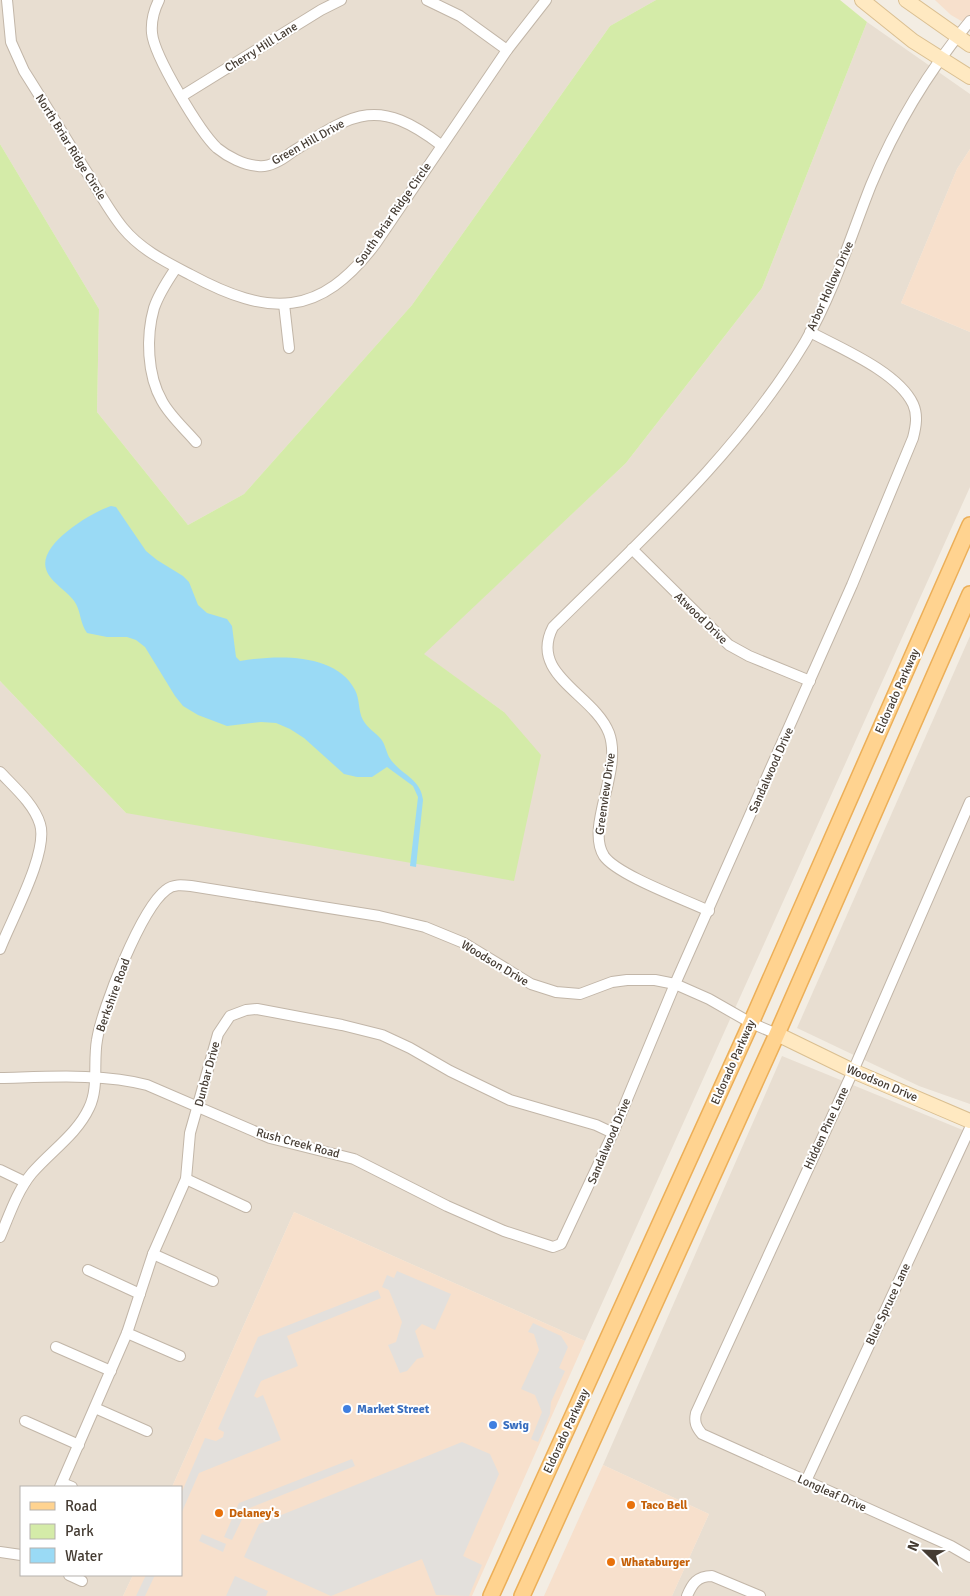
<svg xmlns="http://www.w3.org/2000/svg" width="970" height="1596" viewBox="0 0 970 1596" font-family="Signika,sans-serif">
<rect width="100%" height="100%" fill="#f3ede3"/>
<g fill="#e8ded1">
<polygon points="0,0 656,0 610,26 412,305 244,494 188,525 97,412 99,309 0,144"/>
<polygon points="867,22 970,94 970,149 957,169 901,303 970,332 970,487 585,1341 294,1212 172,1487 21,1487 21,1575 133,1575 123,1596 0,1596 0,681 126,813 504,712 423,654 626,463 762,288"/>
<polygon points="970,636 970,1104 919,1086 797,1028"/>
<polygon points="782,1056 970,1133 970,1596 672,1596 709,1514 603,1465"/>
</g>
<g fill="#f7e0cc">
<polygon points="935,0 970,0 970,26 951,15"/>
<polygon points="970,149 970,332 901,303 957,169"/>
<polygon points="294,1212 585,1341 472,1596 123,1596 133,1575 181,1575 181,1487 172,1487"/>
<polygon points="603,1465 709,1514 672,1596 544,1596"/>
</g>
<polygon fill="#d4eba8" points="656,0 840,0 867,22 762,288 626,463 424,654 504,712 541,755 514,881 126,813 0,681 0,144 99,309 97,412 188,525 244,494 412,305 610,26"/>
<g fill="#e3e0dc">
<polygon points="397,1271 451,1294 435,1330 422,1324 415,1331 424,1357 417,1359 407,1371 400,1373 388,1345 396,1342 402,1322 389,1290 382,1287 387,1275 394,1278"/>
<polygon points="378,1290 381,1298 287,1336 298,1366 261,1381 254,1396 257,1398 263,1395 281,1440 199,1473 181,1514 181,1494 205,1438 216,1441 223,1437 224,1432 218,1429 258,1337"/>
<polygon points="533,1323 561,1336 568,1347 559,1368 565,1371 551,1402 550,1414 538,1442 531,1439 542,1412 535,1395 521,1389 539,1350 534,1334 528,1332"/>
<polygon points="462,1442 490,1454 499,1474 463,1556 482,1565 469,1596 436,1595 422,1559 331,1596 244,1557 259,1524"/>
<polygon points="352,1459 355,1466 247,1509 232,1540 224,1537 239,1503"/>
<polygon points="202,1534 226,1544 223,1552 199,1541"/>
<polygon points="146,1575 155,1575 145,1596 136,1596"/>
<polygon points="235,1576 268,1591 266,1596 226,1596"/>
</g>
<path fill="#9adaf5" d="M111 506 116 507 146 551 157 560 183 576 189 582 198 605 207 613 227 619 232 626 236 657 240 661C275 655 336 652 355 690 360 699 358 711 363 720 368 729 375 732 381 739 385 744 386 751 389 757 399 774 421 778 423 800L416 867 410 866 418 797 413 786 387 767 372 777H357L344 774 304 738 290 729 276 723 261 722 227 726 198 715 183 706 175 696 145 647 136 640 127 637H107L87 633C80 623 81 613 76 604 69 591 50 583 46 569 38 544 92 512 111 506Z"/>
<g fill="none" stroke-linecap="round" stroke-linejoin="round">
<defs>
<g id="street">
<path d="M7 0 11 42 24 71C45 104 65 137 86 171 98 190 109 211 123 228 141 250 166 262 191 275 269 317 320 318 376 243L507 50 546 0"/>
<path d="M159 0C154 10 151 22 152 33 154 56 200 132 217 148 228 157 244 165 258 166 270 168 283 159 292 152 354 113 377 96 441 145"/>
<polyline points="427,0 460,16 507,50"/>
<polyline points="182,96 321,10 341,0"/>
<path d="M176 268C168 280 159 293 154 308 146 336 147 375 162 401 170 416 185 429 196 442"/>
<polyline points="284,304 289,348"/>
<polyline points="632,549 729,645 749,656 810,681"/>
<path d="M0 772C14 787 34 804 40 824 49 852 11 920 0 949"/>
<path d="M970 802 853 1071 696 1413C694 1422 696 1427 702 1434L951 1546 970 1557"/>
<path d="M709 911C686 900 617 875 604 856 585 826 623 771 609 733 594 694 528 675 553 627 644 537 739 452 805 342 834 292 850 238 871 185 895 127 930 69 970 21"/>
<path d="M0 1078C46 1077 103 1073 147 1085L270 1138 354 1159 447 1206 504 1231 553 1247 561 1244 613 1133 675 984 852 585 913 438C916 426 918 415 913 404 898 372 840 348 810 332"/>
<polyline points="0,1170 25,1182"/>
<polyline points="186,1179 246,1207"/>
<path d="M0 1237C9 1216 17 1191 32 1173 51 1151 77 1134 89 1108 99 1088 93 1062 97 1040 102 1008 141 909 166 890 173 884 182 885 191 886L379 916 425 927 464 943 531 984 556 992 580 994 612 982 627 980H655L675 984 709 999 751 1023 777 1034"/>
<polyline points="153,1254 213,1281"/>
<polyline points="88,1270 140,1294"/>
<polyline points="127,1333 180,1356"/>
<polyline points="56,1347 111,1371"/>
<polyline points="95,1408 147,1431"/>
<polyline points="25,1421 79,1445"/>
<polyline points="806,1481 970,1128"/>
<polyline points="62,1483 72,1487"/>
<polyline points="60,1487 127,1333 153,1254 186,1179 190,1133 218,1034 230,1016 246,1010 257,1009 342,1025 382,1035 410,1048 450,1071 510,1100 596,1125 613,1133"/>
<polyline points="0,1552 21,1555"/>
<polyline points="69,1575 82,1581"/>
<path d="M687 1596C692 1584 697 1576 712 1576L760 1596"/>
</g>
<g id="secondary">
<polyline points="862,0 913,41 970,77"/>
<polyline points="906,0 970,45"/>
<polyline points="777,1034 853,1071 970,1121"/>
</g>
<g id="primary">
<polyline points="491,1596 751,1023 970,525"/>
<polyline points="522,1596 777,1034 970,594"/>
</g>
</defs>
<use href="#street" stroke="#c2b6a8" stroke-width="12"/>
<use href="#secondary" stroke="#dabf91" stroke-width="16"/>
<use href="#primary" stroke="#ecaf58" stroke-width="18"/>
<use href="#street" stroke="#fff" stroke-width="10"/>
<use href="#secondary" stroke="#ffe9c1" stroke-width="14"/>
<use href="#primary" stroke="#ffd390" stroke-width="15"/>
</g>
<g fill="#3f7fe0" stroke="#fff" stroke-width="2">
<circle cx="347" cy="1409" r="5"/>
<circle cx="493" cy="1425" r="5"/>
</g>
<g fill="#e8710a" stroke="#fff" stroke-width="2">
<circle cx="631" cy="1505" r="5"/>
<circle cx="219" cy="1513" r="5"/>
<circle cx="611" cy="1562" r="5"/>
</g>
<g text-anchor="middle" stroke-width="4" stroke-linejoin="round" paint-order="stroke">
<g font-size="12" fill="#453c33" stroke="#fff">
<text transform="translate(261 47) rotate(-32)" y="4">Cherry Hill Lane</text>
<text transform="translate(308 142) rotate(-29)" y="4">Green Hill Drive</text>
<text transform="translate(71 147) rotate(58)" y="4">North Briar Ridge Circle</text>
<text transform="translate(393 214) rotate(-55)" y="4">South Briar Ridge Circle</text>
<text transform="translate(830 286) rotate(-66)" y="4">Arbor Hollow Drive</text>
<text transform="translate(701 618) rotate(44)" y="4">Atwood Drive</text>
<text transform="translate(897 691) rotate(-66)" y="4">Eldorado Parkway</text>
<text transform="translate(771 770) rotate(-66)" y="4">Sandalwood Drive</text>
<text transform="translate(605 794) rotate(-82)" y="4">Greenview Drive</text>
<text transform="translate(495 963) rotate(31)" y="4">Woodson Drive</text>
<text transform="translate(113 995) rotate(-70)" y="4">Berkshire Road</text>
<text transform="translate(733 1062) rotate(-66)" y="4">Eldorado Parkway</text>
<text transform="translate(207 1074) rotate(-75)" y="4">Dunbar Drive</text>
<text transform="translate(882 1083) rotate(23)" y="4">Woodson Drive</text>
<text transform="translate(826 1128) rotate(-65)" y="4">Hidden Pine Lane</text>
<text transform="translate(609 1141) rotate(-67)" y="4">Sandalwood Drive</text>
<text transform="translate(298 1143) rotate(15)" y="4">Rush Creek Road</text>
<text transform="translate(888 1304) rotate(-65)" y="4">Blue Spruce Lane</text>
<text transform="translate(566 1431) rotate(-65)" y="4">Eldorado Parkway</text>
<text transform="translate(832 1493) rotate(24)" y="4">Longleaf Drive</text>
</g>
<g font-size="12" font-weight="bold" fill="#366cbe" stroke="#fff" text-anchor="start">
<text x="357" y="1413">Market Street</text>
<text x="503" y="1429">Swig</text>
</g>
<g font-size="12" font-weight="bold" fill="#c56008" stroke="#fff" text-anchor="start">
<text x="641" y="1509">Taco Bell</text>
<text x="229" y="1517">Delaney's</text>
<text x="621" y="1566">Whataburger</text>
</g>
</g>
<rect x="20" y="1486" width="162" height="90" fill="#ffffff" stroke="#b5b1ad"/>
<rect x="30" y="1502" width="25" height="8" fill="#ffd390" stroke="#b5b1ad"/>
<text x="65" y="1511" font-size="15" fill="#453c33">Road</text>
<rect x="30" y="1524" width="25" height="15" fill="#d4eba8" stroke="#b5b1ad"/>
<text x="65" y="1536" font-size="15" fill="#453c33">Park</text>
<rect x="30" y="1548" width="25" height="15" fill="#9adaf5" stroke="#b5b1ad"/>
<text x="65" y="1561" font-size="15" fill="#453c33">Water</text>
<g transform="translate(925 1551) rotate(293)" stroke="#ffffff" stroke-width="4" paint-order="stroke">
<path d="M0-4L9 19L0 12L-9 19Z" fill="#453c33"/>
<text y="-8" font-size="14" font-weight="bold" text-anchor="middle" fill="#453c33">N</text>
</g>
</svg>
